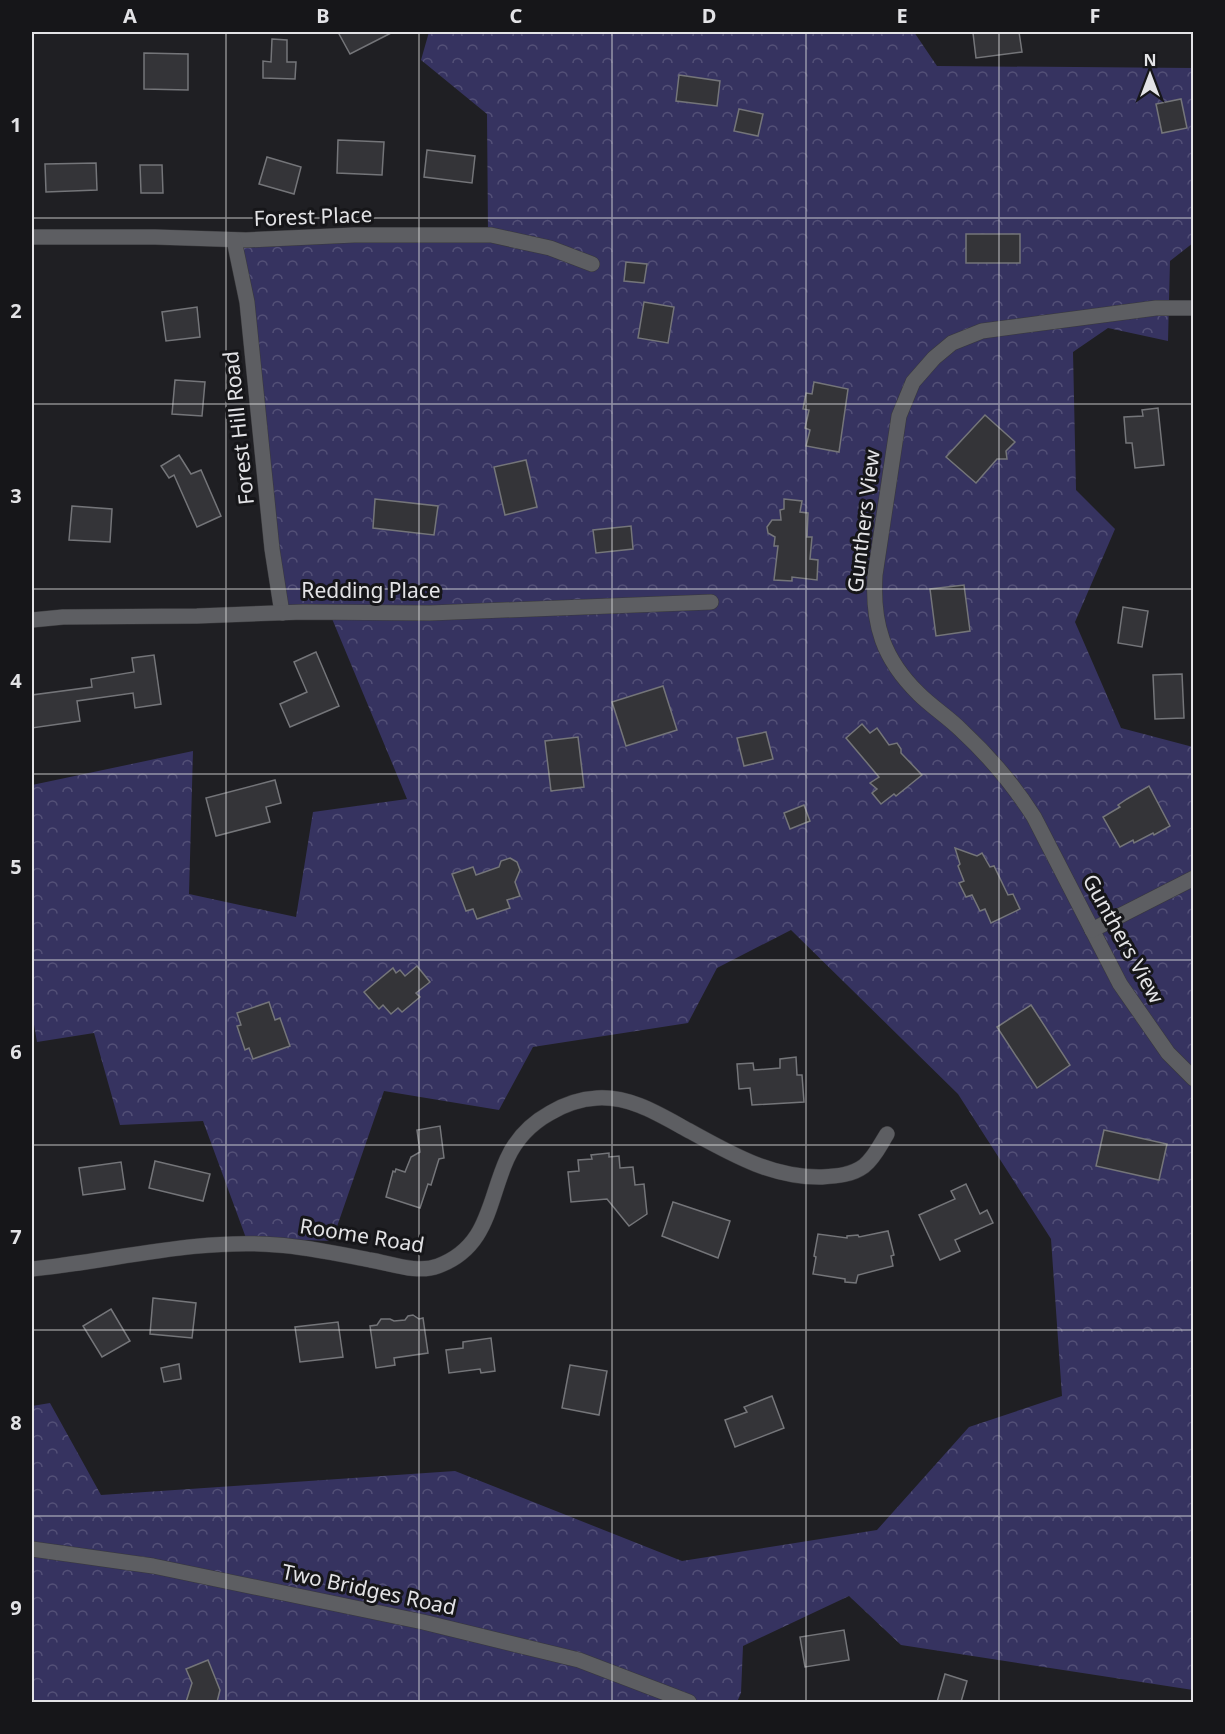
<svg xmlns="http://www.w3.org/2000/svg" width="1225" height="1734" viewBox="0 0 1225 1734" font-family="'Noto Sans',sans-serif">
<defs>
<pattern id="forest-crowns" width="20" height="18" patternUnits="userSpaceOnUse" patternTransform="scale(1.5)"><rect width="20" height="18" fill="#363360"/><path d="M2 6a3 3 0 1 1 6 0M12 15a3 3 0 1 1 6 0" fill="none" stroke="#535077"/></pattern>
</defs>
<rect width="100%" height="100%" fill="#1f1f23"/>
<polygon fill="url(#forest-crowns)" points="429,32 914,32 937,66 1193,68 1193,243 1170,261 1168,341 1108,328 1073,352 1076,490 1115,529 1075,622 1121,728 1193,747 1193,1690 901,1645 849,1596 743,1646 741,1693 737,1702 32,1702 32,1406 50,1403 101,1495 455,1471 682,1561 877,1530 969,1427 1062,1396 1051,1239 958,1094 791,930 717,968 688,1023 533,1047 499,1110 384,1091 332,1241 246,1238 203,1121 120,1125 94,1033 37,1042 32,1013 32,785 193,751 189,894 296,917 313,812 407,799 328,609 281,608 236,238 488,232 487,114 421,60"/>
<g fill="#343438" stroke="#747579" stroke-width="1.5">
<polygon points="338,32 393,32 350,54"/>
<polygon points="984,32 1019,32 1022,52 976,58 973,33"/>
<polygon points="272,39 287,40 287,62 296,62 295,79 263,78 263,61 271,62"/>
<polygon points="144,53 188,54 188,90 144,89"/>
<polygon points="679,75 720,81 717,106 676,101"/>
<polygon points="1181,99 1187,128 1162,133 1156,104"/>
<polygon points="739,109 763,114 758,136 734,131"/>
<polygon points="338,140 384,142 382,175 337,173"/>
<polygon points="427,150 475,156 472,183 424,177"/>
<polygon points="267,157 301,167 294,194 259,184"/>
<polygon points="96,163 97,190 46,192 45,164"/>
<polygon points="140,165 162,165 163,193 141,193"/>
<rect x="966" y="234" width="54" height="29"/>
<polygon points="626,262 647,264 644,283 624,281"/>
<polygon points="644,302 674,307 668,343 638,338"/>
<polygon points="197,307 200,337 166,341 162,312"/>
<polygon points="175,380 205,382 202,416 172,414"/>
<polygon points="814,382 848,389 839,452 806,446 810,430 805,428 809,410 803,409 806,393 812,394"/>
<polygon points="1158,408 1164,465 1135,468 1132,443 1126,443 1124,417 1143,416 1142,410"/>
<polygon points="985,415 1015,442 1006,451 1007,459 997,459 976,483 946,457"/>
<polygon points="179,455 191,474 201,470 221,516 197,527 174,475 169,478 161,466"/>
<polygon points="526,460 537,507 505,515 494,467"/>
<polygon points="375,499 438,506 434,535 373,528"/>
<polygon points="784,499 802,501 800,512 808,513 807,537 812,537 810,559 818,560 817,580 792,577 792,581 774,580 778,546 774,546 775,537 768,533 767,527 772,520 781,520 780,510 784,509"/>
<polygon points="72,506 112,509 110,542 69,540"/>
<polygon points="631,526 633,549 596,553 593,530"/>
<polygon points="964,585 970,631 936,636 930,589"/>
<polygon points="1123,607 1148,611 1142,647 1118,643"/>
<polygon points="316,652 339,706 290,727 280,704 307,692 294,662"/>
<polygon points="154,655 161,704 135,708 133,693 77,701 80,721 32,728 32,695 92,687 91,679 134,672 132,658"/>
<polygon points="1182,674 1184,718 1155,719 1153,675"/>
<polygon points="663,686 677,730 626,746 612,702"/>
<polygon points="862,724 870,733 877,728 889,745 897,743 901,749 901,753 922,775 896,796 894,794 881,804 872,793 877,789 870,783 879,777 846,738"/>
<polygon points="766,732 773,759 744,766 737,738"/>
<polygon points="578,737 584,787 551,791 545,741"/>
<polygon points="275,780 281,803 266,807 270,822 216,836 206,798"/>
<polygon points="1149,786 1170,826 1154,835 1153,833 1134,843 1133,840 1120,847 1103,817 1120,807 1118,805 1127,799"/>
<polygon points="804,805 810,821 790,829 784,813"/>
<polygon points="955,848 977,856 982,853 990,867 994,866 1008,895 1013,894 1020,909 991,923 985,909 980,911 972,895 966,897 959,883 964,881 958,866 960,864"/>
<polygon points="510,858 517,862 520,870 515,882 520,896 507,900 510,908 477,919 473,909 466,911 452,874 473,867 476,875 499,867 501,861"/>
<polygon points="417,966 430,982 416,993 420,997 402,1012 398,1008 391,1014 383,1005 379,1009 364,992 393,968 396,973 400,970 405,976"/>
<polygon points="269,1002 275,1020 280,1018 290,1046 253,1059 249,1048 245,1050 237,1026 241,1025 237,1013"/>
<polygon points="1031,1005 1070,1065 1037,1088 997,1027"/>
<polygon points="796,1057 797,1075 802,1075 804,1102 752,1105 750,1088 739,1089 737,1064 753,1063 754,1070 780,1068 780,1059"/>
<polygon points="440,1126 444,1158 439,1159 431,1185 428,1184 420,1208 386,1197 393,1171 395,1172 396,1169 405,1172 411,1157 420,1152 417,1130"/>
<polygon points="1104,1130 1167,1144 1159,1180 1096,1166"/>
<polygon points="609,1153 609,1157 619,1156 620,1168 633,1167 635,1185 644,1184 647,1214 629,1226 607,1199 571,1202 568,1172 579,1171 578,1160 592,1159 591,1155"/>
<polygon points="155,1161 210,1174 203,1201 149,1188"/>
<polygon points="121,1162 125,1189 83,1195 79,1168"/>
<polygon points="966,1184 980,1214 987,1210 993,1223 955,1240 960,1251 940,1260 919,1215 955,1199 951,1191"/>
<polygon points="673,1202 730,1221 718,1258 662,1236"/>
<polygon points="888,1231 894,1255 891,1256 893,1266 858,1275 856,1283 845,1282 845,1279 813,1274 816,1257 814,1256 818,1234 847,1238 847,1236 858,1235 859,1237"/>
<polygon points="153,1298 196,1303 192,1338 150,1334"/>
<polygon points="111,1309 130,1341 102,1357 83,1326"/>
<polygon points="413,1315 419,1319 423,1318 428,1353 394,1358 395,1365 376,1368 370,1326 377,1325 381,1319 390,1319 394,1321 405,1320 408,1316"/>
<polygon points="338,1322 343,1357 300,1362 295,1327"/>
<polygon points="491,1338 495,1371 481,1373 480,1369 449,1373 446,1350 463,1348 463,1342"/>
<polygon points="179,1364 181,1379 164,1382 161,1368"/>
<polygon points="570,1365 607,1371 599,1415 562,1408"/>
<polygon points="772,1396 784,1428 735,1447 725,1420 747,1412 744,1407"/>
<polygon points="844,1630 849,1660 805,1667 800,1637"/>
<polygon points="208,1660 220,1690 217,1702 186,1702 192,1683 186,1669"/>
<polygon points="945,1674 967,1681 961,1702 937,1702"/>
</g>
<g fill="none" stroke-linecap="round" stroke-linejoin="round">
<defs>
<g id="minor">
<polyline points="32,237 155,237 246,240 354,235 491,235 550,248 592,264"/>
<polyline points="234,240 247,302 272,549 282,613"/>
<path d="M1194 308H1156L982 331 952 343 934 358 913 382 899 416 875 575C872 624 883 659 919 694 932 707 948 717 961 730 989 756 1013 784 1034 817L1120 984 1168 1053 1194 1079"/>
<polyline points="32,620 63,617 197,616 303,612 430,613 711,602"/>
<polyline points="1092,930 1194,878"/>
<path d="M32 1269C113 1261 195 1238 277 1245 308 1247 339 1254 370 1260 390 1263 417 1274 438 1266 489 1247 488 1201 507 1159 516 1139 532 1123 550 1113 565 1104 580 1099 597 1098 629 1096 657 1113 684 1128 728 1152 770 1178 822 1177 837 1176 852 1175 864 1166 875 1157 880 1145 887 1134"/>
<polyline points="32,1549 153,1566 423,1622 579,1660 689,1702"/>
</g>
</defs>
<use href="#minor" stroke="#39393c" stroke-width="16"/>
<use href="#minor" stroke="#5d5e62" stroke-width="15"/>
</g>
<path fill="none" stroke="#e3e3e6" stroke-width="1.5" stroke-opacity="0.55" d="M226 32V1702M419 32V1702M612 32V1702M806 32V1702M999 32V1702M32 218H1194M32 404H1194M32 589H1194M32 774H1194M32 960H1194M32 1145H1194M32 1330H1194M32 1516H1194"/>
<g text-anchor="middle" stroke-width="6" stroke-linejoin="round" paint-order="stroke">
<g font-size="21" fill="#e3e3e6" stroke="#161619">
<text transform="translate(313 217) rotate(-2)" y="7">Forest Place</text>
<text transform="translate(239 428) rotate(-96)" y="7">Forest Hill Road</text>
<text transform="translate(864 521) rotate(-83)" y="7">Gunthers View</text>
<text x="371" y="598">Redding Place</text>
<text transform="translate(1123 939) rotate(61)" y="7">Gunthers View</text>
<text transform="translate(362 1236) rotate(9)" y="7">Roome Road</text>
<text transform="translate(369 1590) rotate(12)" y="7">Two Bridges Road</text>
</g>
</g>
<rect width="1225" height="1734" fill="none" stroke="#161619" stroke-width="66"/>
<g transform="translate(1150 75)" stroke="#161619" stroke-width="4.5" paint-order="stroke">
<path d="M0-4.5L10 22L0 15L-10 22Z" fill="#e3e3e6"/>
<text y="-9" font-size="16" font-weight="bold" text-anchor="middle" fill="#e3e3e6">N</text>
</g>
<rect x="33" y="33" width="1159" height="1668" fill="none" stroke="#e3e3e6" stroke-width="2"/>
<g font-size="20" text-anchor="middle" font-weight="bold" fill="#e3e3e6">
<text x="130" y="23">A</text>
<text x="323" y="23">B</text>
<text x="516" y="23">C</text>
<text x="709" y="23">D</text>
<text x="902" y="23">E</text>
<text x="1095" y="23">F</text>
<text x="16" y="132">1</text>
<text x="16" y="318">2</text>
<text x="16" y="503">3</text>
<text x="16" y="688">4</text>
<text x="16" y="874">5</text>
<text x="16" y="1059">6</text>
<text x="16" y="1244">7</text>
<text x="16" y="1430">8</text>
<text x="16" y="1615">9</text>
</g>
</svg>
